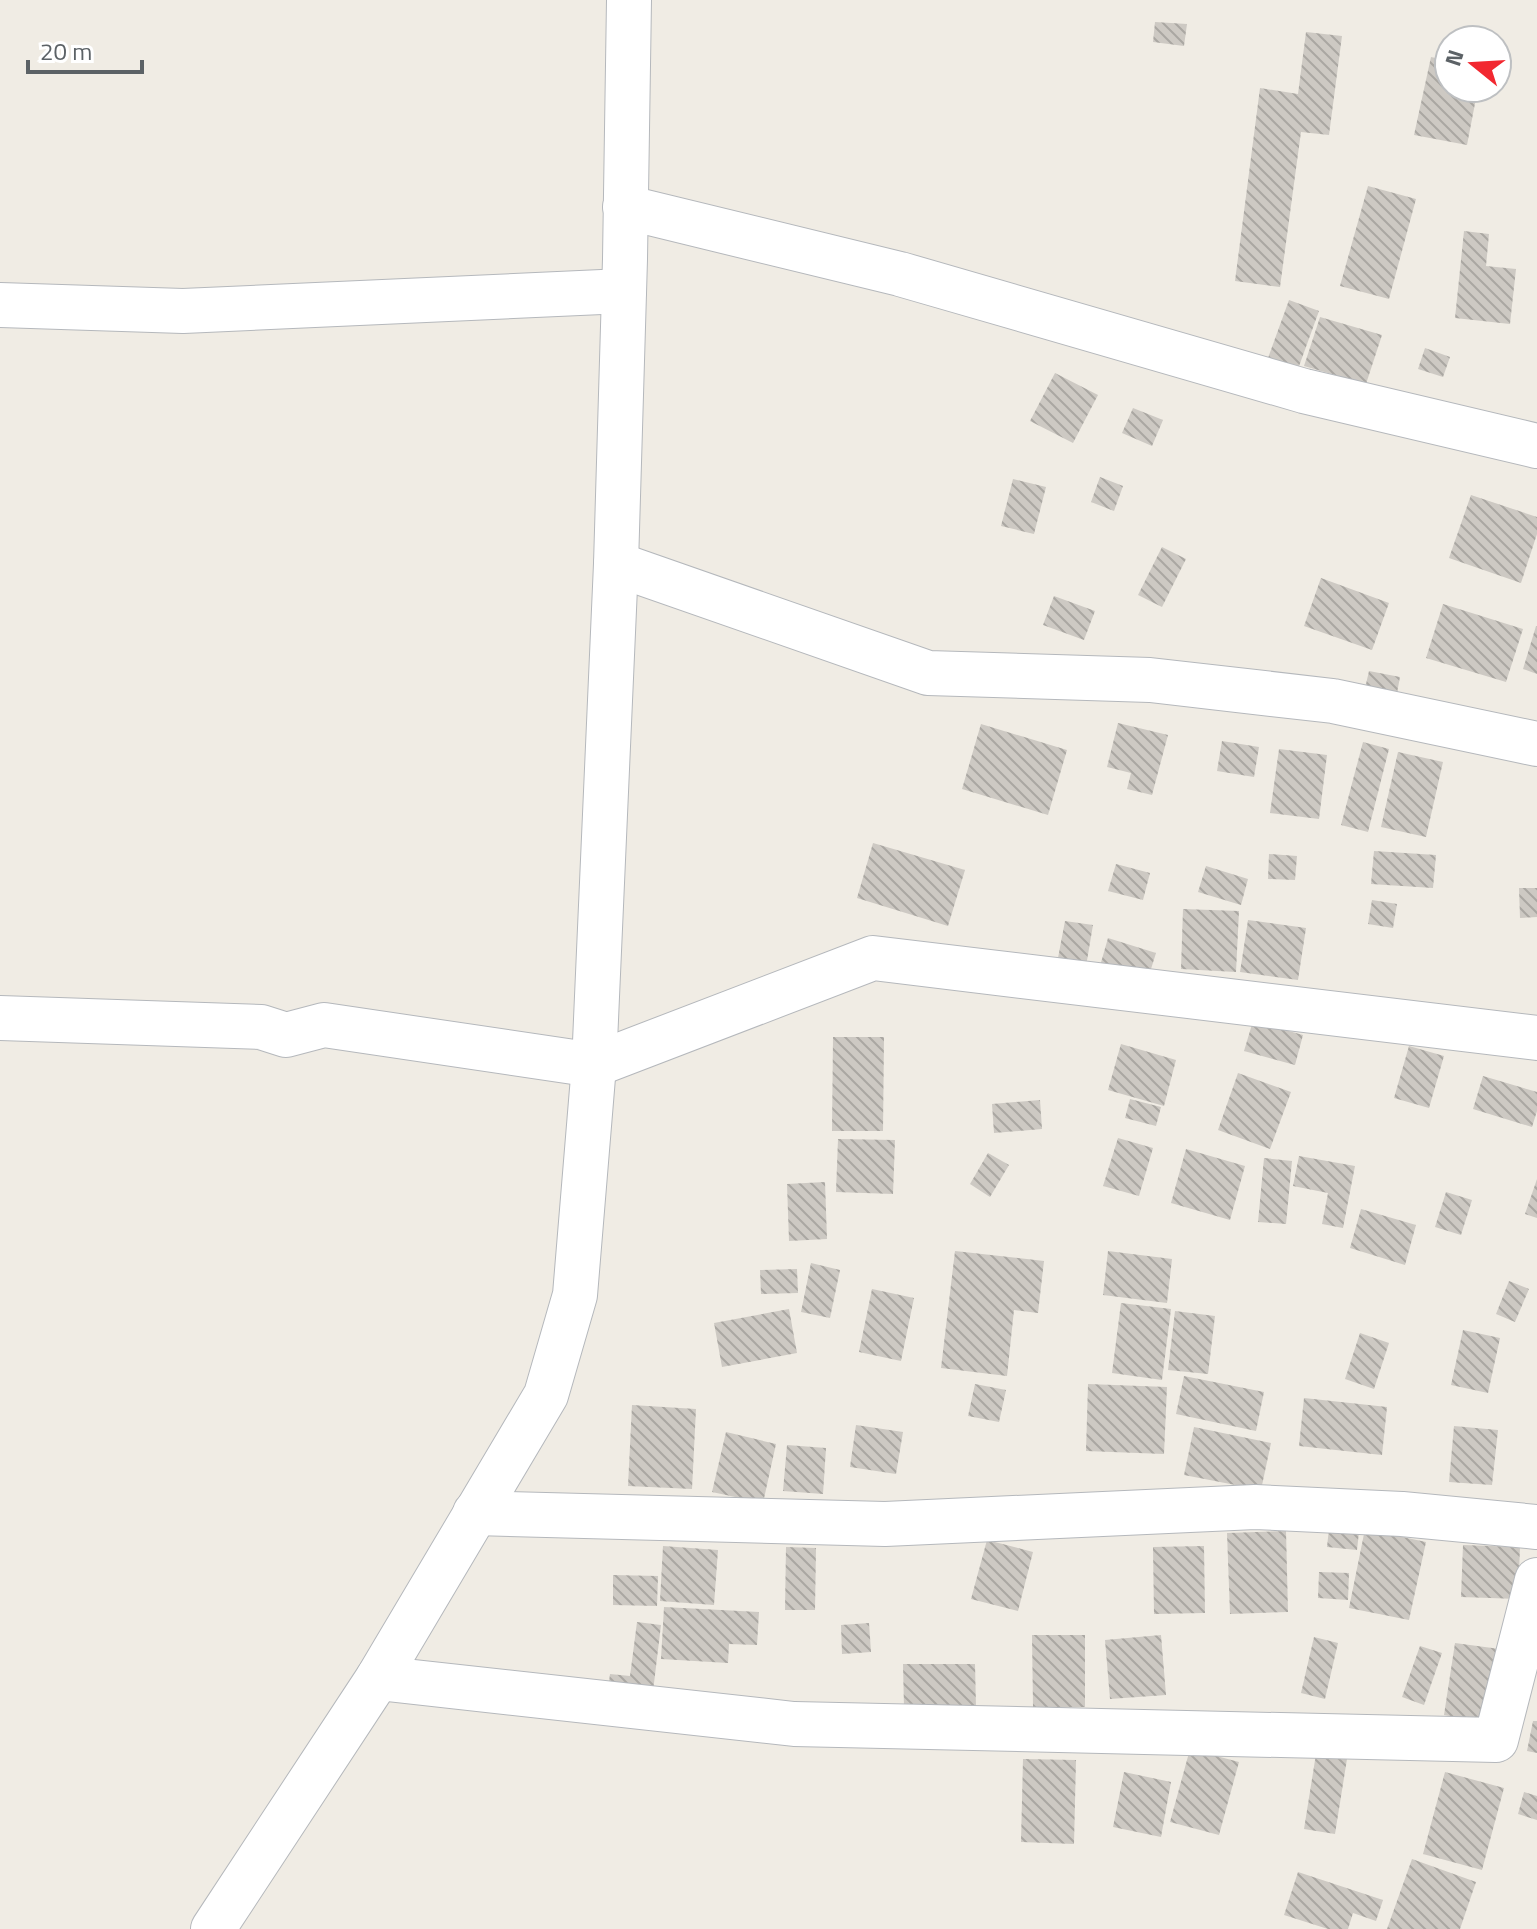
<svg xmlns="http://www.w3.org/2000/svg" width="1537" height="1929" viewBox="0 0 1537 1929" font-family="'Titillium Web',sans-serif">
<defs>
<pattern id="building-back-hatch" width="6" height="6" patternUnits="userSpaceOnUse" patternTransform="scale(2)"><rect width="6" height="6" fill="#cdc9c3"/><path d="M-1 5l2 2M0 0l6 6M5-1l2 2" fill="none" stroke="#aaa7a2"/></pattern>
</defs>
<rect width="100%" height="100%" fill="#f0ece4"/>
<g fill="url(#building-back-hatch)">
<polygon points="1155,22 1187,24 1184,46 1153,42"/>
<polygon points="1306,32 1342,36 1329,135 1301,132 1280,287 1235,281 1260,88 1298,94"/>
<polygon points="1431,57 1449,61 1449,88 1478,88 1467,145 1414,135"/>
<polygon points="1368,186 1416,199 1389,299 1340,286"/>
<polygon points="1464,231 1489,234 1486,266 1516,269 1510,324 1455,318"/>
<polygon points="1289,300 1319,311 1298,369 1268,358"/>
<polygon points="1320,317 1382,335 1366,384 1304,366"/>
<polygon points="1425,348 1450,357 1443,377 1418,369"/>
<polygon points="1055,373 1098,395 1073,443 1030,421"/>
<polygon points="1133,408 1163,420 1152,446 1122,433"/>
<polygon points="1100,477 1123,486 1114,511 1091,502"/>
<polygon points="1013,479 1046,487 1034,534 1001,526"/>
<polygon points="1471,495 1537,517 1537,534 1521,583 1449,558"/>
<polygon points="1162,547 1186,559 1162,607 1138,595"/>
<polygon points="1321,578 1389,603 1372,650 1304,626"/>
<polygon points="1054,596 1095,611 1084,640 1043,625"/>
<polygon points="1443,604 1523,629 1506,682 1426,658"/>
<polygon points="1536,626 1537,626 1537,674 1523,669"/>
<polygon points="1369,671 1400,677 1395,704 1363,697"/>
<polygon points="1118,723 1168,735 1152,795 1127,789 1131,773 1107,767"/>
<polygon points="981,724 1067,750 1048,815 962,789"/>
<polygon points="1222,741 1259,747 1254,777 1217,771"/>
<polygon points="1363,742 1389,749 1368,832 1341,825"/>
<polygon points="1279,749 1327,755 1319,819 1270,813"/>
<polygon points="1398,752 1443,762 1426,837 1381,827"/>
<polygon points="873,843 965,870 948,926 857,898"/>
<polygon points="1374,851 1436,855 1433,888 1371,884"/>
<polygon points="1269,854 1297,856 1295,880 1268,879"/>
<polygon points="1116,864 1150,873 1143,900 1108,891"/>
<polygon points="1206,866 1248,879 1241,905 1198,892"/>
<polygon points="1519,888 1537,888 1537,917 1520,918"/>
<polygon points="1372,900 1397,904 1393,928 1368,924"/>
<polygon points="1183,909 1239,911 1236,972 1181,969"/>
<polygon points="1248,920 1306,928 1298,980 1240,972"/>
<polygon points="1065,921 1093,925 1083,984 1054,979"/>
<polygon points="1108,938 1156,953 1145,988 1098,973"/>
<polygon points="1253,1021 1303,1035 1295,1065 1244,1051"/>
<polygon points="833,1037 884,1037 883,1131 832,1131"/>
<polygon points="1121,1044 1176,1060 1164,1106 1108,1090"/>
<polygon points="1409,1046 1444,1056 1429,1108 1394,1098"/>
<polygon points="1238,1073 1291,1092 1270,1149 1218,1130"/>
<polygon points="1483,1076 1537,1092 1537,1111 1532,1127 1473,1109"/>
<polygon points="1130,1099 1161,1107 1156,1126 1125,1118"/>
<polygon points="1040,1100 1042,1129 994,1133 992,1104"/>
<polygon points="1118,1138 1153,1148 1139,1196 1103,1186"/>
<polygon points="838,1139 895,1140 893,1194 836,1192"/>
<polygon points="1186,1149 1245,1166 1230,1220 1171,1203"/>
<polygon points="988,1153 1009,1165 990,1197 970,1184"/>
<polygon points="1299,1156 1355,1166 1343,1228 1322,1224 1328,1193 1293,1186"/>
<polygon points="1264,1158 1292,1161 1286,1224 1258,1222"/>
<polygon points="1537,1179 1537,1218 1525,1214"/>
<polygon points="825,1182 827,1239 789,1241 787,1184"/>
<polygon points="1446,1192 1472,1200 1461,1235 1435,1227"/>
<polygon points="1361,1209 1416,1225 1405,1265 1350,1248"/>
<polygon points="955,1251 1044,1261 1038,1313 1014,1310 1007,1376 941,1368"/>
<polygon points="1108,1251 1172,1259 1167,1303 1103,1295"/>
<polygon points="811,1263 840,1270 830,1318 801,1312"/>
<polygon points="797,1269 798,1293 761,1294 760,1270"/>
<polygon points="1509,1281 1529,1289 1515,1322 1496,1314"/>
<polygon points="872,1289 914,1298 901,1361 859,1352"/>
<polygon points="1121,1303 1171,1309 1162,1380 1112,1373"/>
<polygon points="789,1309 797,1353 722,1367 714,1323"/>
<polygon points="1175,1311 1215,1316 1208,1374 1168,1370"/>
<polygon points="1463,1330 1500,1338 1488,1393 1451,1385"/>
<polygon points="1360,1333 1389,1343 1374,1389 1345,1379"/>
<polygon points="1184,1376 1264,1392 1256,1431 1176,1414"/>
<polygon points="975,1384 1006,1390 999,1422 968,1416"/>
<polygon points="1088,1384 1167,1387 1164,1454 1086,1451"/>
<polygon points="1304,1398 1387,1407 1382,1455 1299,1446"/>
<polygon points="632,1405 696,1409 692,1489 628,1486"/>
<polygon points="856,1425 903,1432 896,1474 850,1467"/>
<polygon points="1454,1426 1498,1430 1492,1485 1449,1482"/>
<polygon points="1194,1427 1271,1443 1261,1490 1184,1475"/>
<polygon points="726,1432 776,1444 763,1503 712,1492"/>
<polygon points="787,1445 826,1448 823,1494 783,1491"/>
<polygon points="1330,1520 1360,1523 1357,1550 1327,1547"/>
<polygon points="1365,1529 1426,1542 1409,1620 1349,1608"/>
<polygon points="1286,1531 1288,1612 1230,1614 1227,1533"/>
<polygon points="987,1540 1033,1552 1018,1611 971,1599"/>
<polygon points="1463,1545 1520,1547 1518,1599 1461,1597"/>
<polygon points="663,1546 718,1550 714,1605 660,1601"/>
<polygon points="1204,1546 1205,1613 1154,1614 1153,1547"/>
<polygon points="786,1547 816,1548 815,1610 785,1610"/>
<polygon points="1319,1572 1349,1573 1348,1600 1318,1598"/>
<polygon points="613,1575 658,1576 657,1606 613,1605"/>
<polygon points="664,1607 759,1612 757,1645 729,1644 728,1663 661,1659"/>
<polygon points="637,1622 661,1625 651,1708 606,1703 610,1674 630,1676"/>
<polygon points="869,1623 871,1652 842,1654 841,1625"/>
<polygon points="1032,1635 1085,1635 1085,1707 1033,1707"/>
<polygon points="1161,1635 1166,1695 1110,1699 1105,1640"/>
<polygon points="1314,1637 1338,1643 1325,1699 1301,1693"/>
<polygon points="1455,1643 1507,1650 1496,1724 1444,1715"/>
<polygon points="1420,1646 1442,1653 1424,1705 1402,1697"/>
<polygon points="903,1664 975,1664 976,1708 904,1708"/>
<polygon points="1533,1721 1537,1721 1537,1753 1527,1751"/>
<polygon points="1190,1749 1239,1762 1219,1835 1170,1822"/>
<polygon points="1316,1754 1347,1759 1335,1834 1304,1829"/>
<polygon points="1023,1759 1076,1760 1074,1844 1021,1842"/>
<polygon points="1124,1772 1171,1782 1161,1837 1113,1827"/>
<polygon points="1445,1772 1504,1788 1482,1870 1423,1854"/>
<polygon points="1524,1792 1537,1796 1537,1820 1518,1814"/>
<polygon points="1412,1859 1476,1882 1460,1929 1387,1929"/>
<polygon points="1298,1872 1383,1900 1376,1921 1353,1913 1348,1929 1328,1929 1284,1915"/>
</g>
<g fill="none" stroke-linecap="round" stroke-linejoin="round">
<defs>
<g id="street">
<polyline points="625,207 900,274 1304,391 1537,446"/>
<polyline points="0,305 183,311 624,291"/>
<polyline points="616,564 928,673 1150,680 1333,701 1537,744"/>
<polyline points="0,1018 261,1027 286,1035 324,1025 594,1065 873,958 1537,1038"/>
<polyline points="475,1513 885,1524 1255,1507 1402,1514 1537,1527"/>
<polyline points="378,1678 794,1724 1496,1740 1537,1580"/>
<polyline points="213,1929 378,1678 546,1395 575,1295 594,1065 616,564 625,259 629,0"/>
</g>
</defs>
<use href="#street" stroke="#b5b8bc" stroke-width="46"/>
<use href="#street" stroke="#fff" stroke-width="44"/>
</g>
<g transform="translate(1473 64) rotate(288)"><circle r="38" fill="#ffffff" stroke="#bec0c2" stroke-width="2"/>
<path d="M0-6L14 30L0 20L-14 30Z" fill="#f22830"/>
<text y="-12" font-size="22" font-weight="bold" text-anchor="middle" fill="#5c6266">N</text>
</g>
<path d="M28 60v12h114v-12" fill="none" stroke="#5c6266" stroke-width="4"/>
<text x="40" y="60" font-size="24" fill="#5c6266" stroke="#ffffff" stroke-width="6" paint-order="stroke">20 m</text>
</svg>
